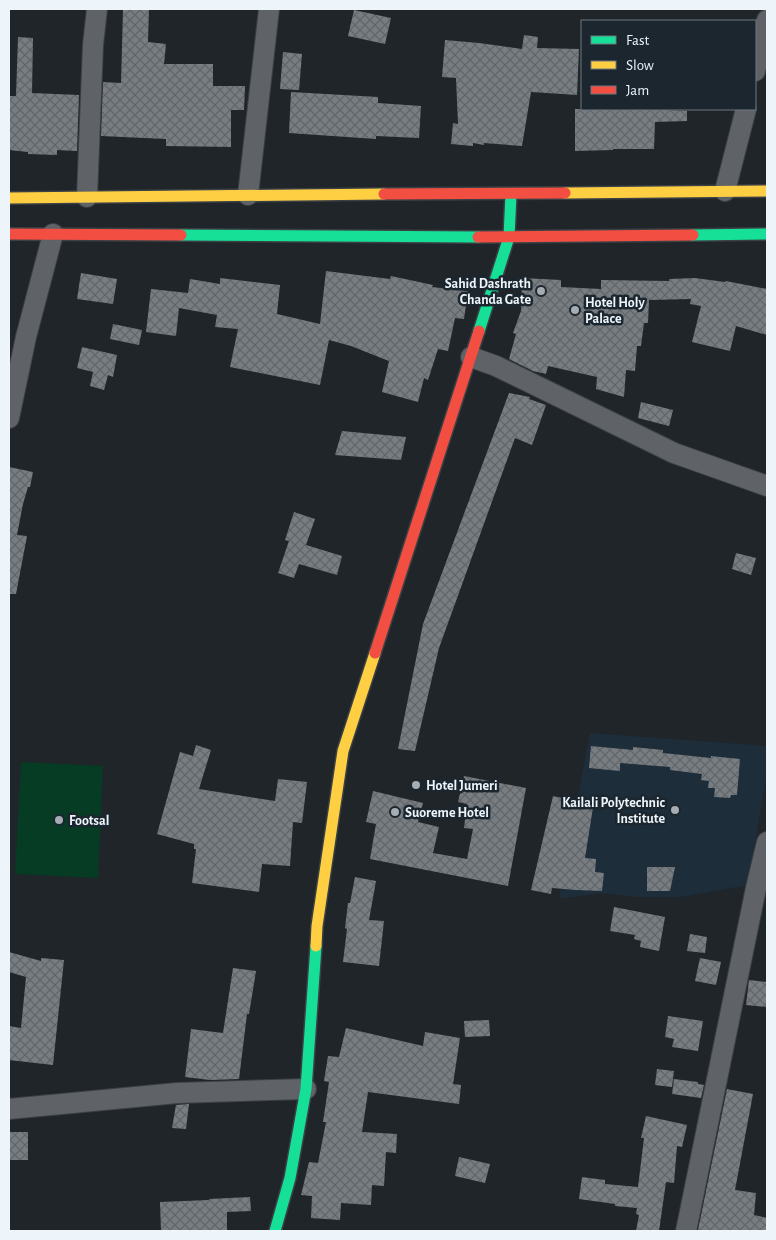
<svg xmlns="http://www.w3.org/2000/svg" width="776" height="1240" viewBox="0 0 776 1240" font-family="'Alegreya Sans',sans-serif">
<defs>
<pattern id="building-cross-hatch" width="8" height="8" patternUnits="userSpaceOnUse" patternTransform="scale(1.25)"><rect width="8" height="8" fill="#787d82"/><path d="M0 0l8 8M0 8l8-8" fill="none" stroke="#626669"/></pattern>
</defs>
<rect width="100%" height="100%" fill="#20252a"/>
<polygon fill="#1d2d39" points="590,733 767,746 767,772 748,885 681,897 636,897 602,893 559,899"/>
<polygon fill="#063b24" points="21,762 103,766 98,878 15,874"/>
<g fill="url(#building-cross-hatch)">
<polygon points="123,9 149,9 148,42 166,44 164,64 213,64 213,86 245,86 244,110 231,110 231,147 166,146 166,139 101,136 103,82 121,83"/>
<polygon points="354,10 391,18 385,44 348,36"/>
<polygon points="524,35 538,37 537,48 579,49 577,95 531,92 522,146 484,143 484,145 473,143 473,146 451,144 453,123 458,124 456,78 442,77 445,40 479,43 522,49"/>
<polygon points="18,37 33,38 32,93 79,95 77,151 57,150 57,155 28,154 28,152 9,150 9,96 16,96"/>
<polygon points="283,52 302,54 299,90 280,89"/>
<polygon points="291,92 378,97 378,103 421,106 419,138 376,136 376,139 289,133"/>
<polygon points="575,109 644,109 687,111 687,121 655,122 654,149 613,149 613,150 575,151"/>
<polygon points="326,271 390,279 391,276 433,285 432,287 468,291 464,319 455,318 448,351 438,349 428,380 424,378 418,402 382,392 389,361 351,346 329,340 320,385 230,367 238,329 215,327 217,315 179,308 176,336 146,332 151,289 188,293 190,279 220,284 220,278 280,285 277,314 320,324"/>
<polygon points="81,273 117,279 113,304 77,299"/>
<polygon points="522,278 561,280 561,287 601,289 601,280 669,281 669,279 695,278 725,282 726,281 767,289 767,335 736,326 730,351 692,342 701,306 690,304 691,299 649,300 648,323 644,323 641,346 637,346 635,371 626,370 624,397 596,389 597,377 548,366 546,374 533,371 509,359 516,334 513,333 521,311"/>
<polygon points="113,324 142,330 139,345 110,339"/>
<polygon points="82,347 117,355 113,377 108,375 104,390 90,386 93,372 77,368"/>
<polygon points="509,393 530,397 529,399 546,405 532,445 515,438 439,648 415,751 398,749 423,624"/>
<polygon points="641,402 673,410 669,426 638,418"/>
<polygon points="342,431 406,437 401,460 335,455"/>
<polygon points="9,467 33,472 30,487 28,487 23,504 17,535 27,536 16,594 9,594"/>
<polygon points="294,512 315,519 306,545 342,556 337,575 299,564 294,578 278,573 289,541 285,540"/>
<polygon points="736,553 756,558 751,575 732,569"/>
<polygon points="196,745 211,750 199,789 275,801 278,779 307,782 302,823 293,822 290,866 262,864 259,892 192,883 196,849 194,849 194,844 157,834 180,752 193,756"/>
<polygon points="591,746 633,750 633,747 663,750 663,753 711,758 711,756 740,759 737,795 731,795 730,798 714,797 715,788 708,788 709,781 701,780 702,774 670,770 670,767 620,763 620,771 589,768"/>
<polygon points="464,776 526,788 508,886 370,859 376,824 366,822 373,791 423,803 418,822 439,827 433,853 467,859 473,829 464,828 467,804 458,802"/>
<polygon points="553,796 581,802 581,799 594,801 585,858 596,859 595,872 604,873 602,891 576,890 552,888 551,894 531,890"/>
<polygon points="647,867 675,867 670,891 647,891"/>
<polygon points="355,877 376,881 369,920 384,921 379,966 343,962 347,929 345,928 348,903 350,903"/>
<polygon points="614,907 665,917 659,951 640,947 641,941 634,939 635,935 610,931"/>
<polygon points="690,934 707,937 705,953 687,951"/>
<polygon points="9,952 41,961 41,958 64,960 53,1065 9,1060 9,1026 21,1028 26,977 9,972"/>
<polygon points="700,958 721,962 716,985 695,981"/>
<polygon points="233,968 256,971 249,1014 247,1014 239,1079 210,1080 185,1077 191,1029 223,1033"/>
<polygon points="749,980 767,982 767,1007 746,1005"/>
<polygon points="668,1016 703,1021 698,1051 672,1047 674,1039 665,1037"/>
<polygon points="489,1020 490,1036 465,1037 464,1021"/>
<polygon points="346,1028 423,1046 425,1032 460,1038 453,1084 461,1085 459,1104 368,1092 362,1132 397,1134 396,1153 386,1152 384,1186 372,1185 371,1205 341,1203 340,1220 311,1218 312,1196 301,1195 309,1162 318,1163 326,1122 323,1122 329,1082 324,1081 328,1056 339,1057"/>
<polygon points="657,1069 674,1071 672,1087 655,1085"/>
<polygon points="674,1079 698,1082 698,1084 704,1085 701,1098 672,1094"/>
<polygon points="727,1089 753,1094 735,1190 756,1193 754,1215 767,1218 767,1231 704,1231 698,1230"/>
<polygon points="189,1104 186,1129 172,1128 176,1105"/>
<polygon points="646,1116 687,1125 682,1147 677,1146 674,1183 666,1182 659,1231 636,1231 639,1215 636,1214 637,1208 615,1206 615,1204 579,1199 582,1177 605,1180 605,1184 638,1187 644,1138 641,1138"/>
<rect x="9" y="1132" width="19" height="28"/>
<polygon points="459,1157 490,1164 485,1183 455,1176"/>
<polygon points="250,1197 251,1211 227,1212 227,1231 161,1231 160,1202 209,1200 209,1199"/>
</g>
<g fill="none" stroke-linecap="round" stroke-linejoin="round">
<defs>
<g id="street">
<polyline points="755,71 767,20"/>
<polyline points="725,191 746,109"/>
<polyline points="248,195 269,9"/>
<polyline points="87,197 93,45 97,9"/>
<polyline points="471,357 496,366 674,453 767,486"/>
<polyline points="9,418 26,337 53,234"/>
<polyline points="9,1109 177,1093 306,1089"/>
<polyline points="686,1231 756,888 767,842"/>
</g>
<g id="fast">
<polyline points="181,235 478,237"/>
<polyline points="693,235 767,234"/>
<polyline points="479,331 509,237 511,194"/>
<polyline points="275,1231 290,1178 306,1089 316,946"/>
</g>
<g id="slow">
<polyline points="565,193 767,191"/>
<polyline points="9,198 384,194"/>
<polyline points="316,946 317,926 343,751 375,653"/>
</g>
<g id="jam">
<polyline points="384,194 565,193"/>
<polyline points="9,234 181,235"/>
<polyline points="478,237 693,235"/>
<polyline points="375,653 479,331"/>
</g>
</defs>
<use href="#street" stroke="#3b4044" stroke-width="22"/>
<use href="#fast" stroke="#3b4044" stroke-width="14"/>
<use href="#slow" stroke="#3b4044" stroke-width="14"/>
<use href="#jam" stroke="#3b4044" stroke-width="14"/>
<use href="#street" stroke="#5f6367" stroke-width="20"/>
<use href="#fast" stroke="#16e098" stroke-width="11"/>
<use href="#slow" stroke="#ffcf43" stroke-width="11"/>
<use href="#jam" stroke="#f24e42" stroke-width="11"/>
</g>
<g fill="#a5acb2" stroke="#1b262f" stroke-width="2">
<circle cx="541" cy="291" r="5"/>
<circle cx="575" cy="310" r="5"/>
<circle cx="416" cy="785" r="5"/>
<circle cx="675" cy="810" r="5"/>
<circle cx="395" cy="812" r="5"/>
<circle cx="59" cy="820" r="5"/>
</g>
<g text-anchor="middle" stroke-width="5" stroke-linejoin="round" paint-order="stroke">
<g font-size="14" font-weight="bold" fill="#edf5fb" stroke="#1b262f" text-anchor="start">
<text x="531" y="288" text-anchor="end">Sahid Dashrath<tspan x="531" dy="16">Chanda Gate</tspan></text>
<text x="585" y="307">Hotel Holy<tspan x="585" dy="16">Palace</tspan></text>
<text x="426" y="790">Hotel Jumeri</text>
<text x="665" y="807" text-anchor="end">Kailali Polytechnic<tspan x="665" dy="16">Institute</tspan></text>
<text x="405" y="817">Suoreme Hotel</text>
<text x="69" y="825">Footsal</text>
</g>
</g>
<rect width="776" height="1240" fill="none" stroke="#edf5fb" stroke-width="20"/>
<rect x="581" y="20" width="175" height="90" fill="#1b262f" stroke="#6f7981"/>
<rect x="591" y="36" width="25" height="8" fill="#16e098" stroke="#6f7981"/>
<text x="626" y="45" font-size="15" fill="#edf5fb">Fast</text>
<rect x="591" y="61" width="25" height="8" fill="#ffcf43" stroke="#6f7981"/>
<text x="626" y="70" font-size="15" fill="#edf5fb">Slow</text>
<rect x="591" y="86" width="25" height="8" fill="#f24e42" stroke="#6f7981"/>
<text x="626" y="95" font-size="15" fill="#edf5fb">Jam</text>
</svg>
